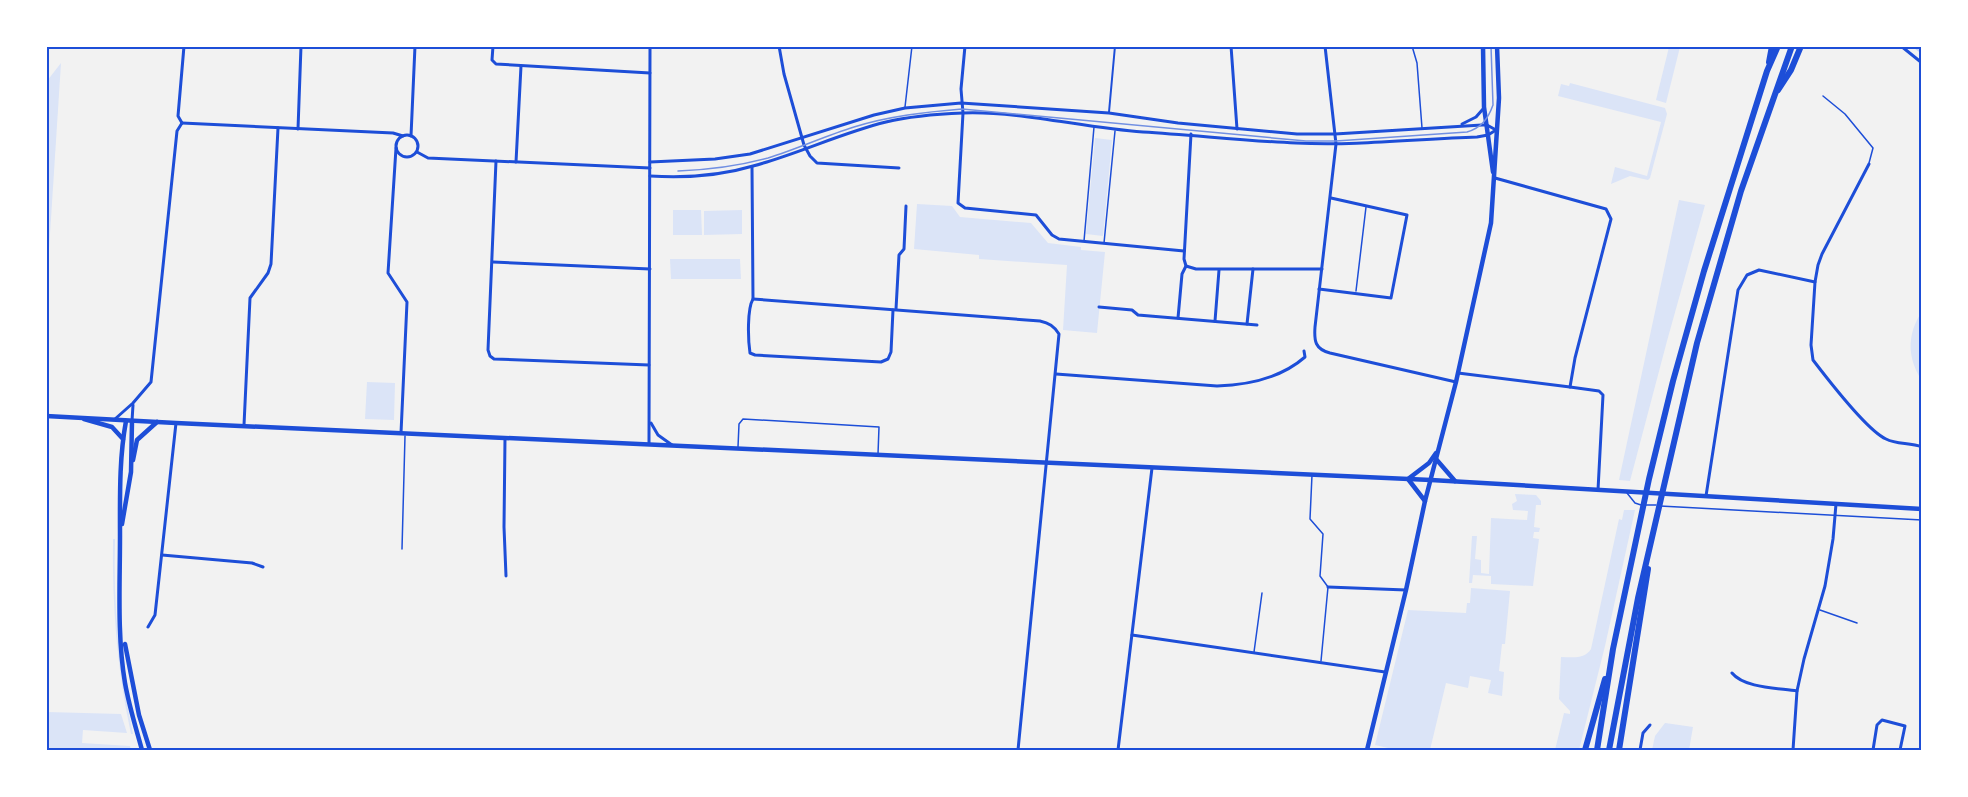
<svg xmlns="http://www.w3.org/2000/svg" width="1968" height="797" viewBox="0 0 1968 797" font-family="'Noto Sans',sans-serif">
<rect width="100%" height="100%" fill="#f2f2f2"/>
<g fill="#dbe4f7">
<polygon points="1669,47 1680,47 1666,103 1656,100"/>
<polygon points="61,63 47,281 47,81"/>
<polygon points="1570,83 1665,108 1667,114 1650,178 1648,180 1630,176 1611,184 1615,167 1647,176 1661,122 1558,96 1561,84 1569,86"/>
<polygon points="1095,138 1112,140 1103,236 1086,234"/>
<polygon points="1679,200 1705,205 1667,341 1630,481 1619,480"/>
<polygon points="917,204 952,206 960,217 1031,223 1048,243 1081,247 1081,250 1105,252 1097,333 1063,330 1067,265 979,259 979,255 914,249"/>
<polygon points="701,210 702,235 673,235 673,210"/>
<polygon points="742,210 742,234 704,235 704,211"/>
<polygon points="670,259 740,259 741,279 671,279"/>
<path d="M1921 313 1922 375 1919 376C1907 355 1908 333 1921 313Z"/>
<polygon points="367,382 395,383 394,420 365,419"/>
<polygon points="1515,494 1536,495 1541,501 1541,505 1536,505 1534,527 1540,528 1539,532 1534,532 1533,538 1539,539 1533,586 1491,584 1491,576 1473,575 1472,583 1469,583 1472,536 1477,536 1475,559 1481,560 1481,573 1489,574 1491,518 1527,520 1528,511 1513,510 1512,504 1517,501"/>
<path d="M1624 510H1635L1605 646 1579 750H1555L1564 713 1570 714V711L1559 699 1561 657C1572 657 1584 660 1591 649L1619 519 1622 520Z"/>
<path d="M113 539H115C113 605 119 669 133 734H131C117 668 112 606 113 539Z"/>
<polygon points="1471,588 1510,591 1505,644 1502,644 1499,671 1504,672 1502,696 1488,693 1491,680 1470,676 1468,688 1446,683 1430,750 1397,750 1375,745 1408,610 1466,613 1467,603 1470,603"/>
<polygon points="47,712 121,714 127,733 83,730 82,743 130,746 131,750 47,750"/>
<polygon points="1665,723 1693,727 1689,750 1652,750 1655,736"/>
</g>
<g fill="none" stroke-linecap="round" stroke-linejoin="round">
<polyline stroke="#bfd3fe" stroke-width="2" points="1913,46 1922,53"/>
<g stroke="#1d4ed8" stroke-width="1.5">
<polyline points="1412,46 1417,63 1422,128"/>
<polyline points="1823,96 1845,114 1873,148 1869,163"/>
<polyline points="905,107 912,46"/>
<polyline points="1084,241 1094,127"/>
<polyline points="1104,243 1115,131"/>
<polyline points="1356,291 1366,207"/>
<polyline points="738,447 739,424 743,419 879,427 878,454"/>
<polyline points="1312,475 1310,519 1323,534 1320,576 1328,587 1321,661"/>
<polyline points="1627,493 1635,503 1641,505"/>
<polyline points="1645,505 1656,505"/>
<polyline points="1660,506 1922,520"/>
<polyline points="402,549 405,436"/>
<polyline points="1820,610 1857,623"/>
<polyline points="1254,652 1262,593"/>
</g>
<polyline stroke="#1d4ed8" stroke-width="2" points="1109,112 1115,46"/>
<g stroke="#1d4ed8" stroke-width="3">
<polyline points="493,46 492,60 496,64 650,73"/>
<polyline points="779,46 784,74 804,145 810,156 817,163 899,168"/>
<polyline points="965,46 961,89 963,113 958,203 965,208 1036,215 1052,235 1059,239 1184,251"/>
<polyline points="1231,46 1237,129"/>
<path d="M1325 46 1336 144 1315 327C1314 341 1315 349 1330 353L1456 382"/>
<polyline points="1901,46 1922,63"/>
<polyline points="182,123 393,133 403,136"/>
<polyline points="182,123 178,116 184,46"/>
<polyline points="1462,124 1476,117 1483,109"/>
<polyline points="298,129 301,46"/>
<circle cx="407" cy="146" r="11"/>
<polyline points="411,136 415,46"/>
<polyline points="396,148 388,273 407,302 401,433"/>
<polyline points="417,152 428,158 650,168"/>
<polyline points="496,161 488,350 490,356 494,359 649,365"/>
<polyline points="516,162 521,66"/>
<path d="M752 167 753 299C747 309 748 340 750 353L755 355 881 362 888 359 891 352 893 310"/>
<path d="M650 176C684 178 720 176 753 166 798 154 841 133 886 122 911 116 937 114 963 113 1023 111 1083 128 1143 132 1194 135 1245 141 1296 143 1356 146 1417 139 1477 137L1488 135 1496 130 1487 125H1482L1335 134H1297L1178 123 1109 113 961 103 905 108 874 115 750 154 715 159 650 162"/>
<polyline points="1495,178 1606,209 1611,219 1575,358 1570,387 1599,391 1603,395 1598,490"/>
<polyline points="493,262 650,269"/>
<polyline points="1186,266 1196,269 1322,269"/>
<polyline points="1815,282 1818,265 1822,254 1869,164"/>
<polyline points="1319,289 1391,298 1407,215 1331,198"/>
<path d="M753 299 1040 321C1049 323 1054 326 1059 334L1018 750"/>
<polyline points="1099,307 1132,310 1138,315 1257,325"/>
<polyline points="896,309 899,255 904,249 906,206"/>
<polyline points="1178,318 1182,274 1186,266 1184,259 1191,134"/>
<polyline points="1215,321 1219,270"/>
<polyline points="1247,324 1253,269"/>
<polyline points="1458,373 1570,387"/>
<path d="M1056 374 1217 386C1248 385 1281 378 1305 357L1304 351"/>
<polyline points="115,419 133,403 151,382 177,131 182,123"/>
<polyline points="132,421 133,405"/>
<polyline points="651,423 658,435 672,445"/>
<polyline points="244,425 250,298 268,273 271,264 278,128"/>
<polyline points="505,438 504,527 506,576"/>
<polyline points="649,444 650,46"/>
<path d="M1706 496 1738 290 1747 275 1759 270 1815 282 1811 345 1813 360C1826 377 1868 431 1886 439 1897 445 1910 442 1922 447"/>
<polyline points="162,555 252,563 263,567"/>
<polyline points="1328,587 1406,590"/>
<polyline points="148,627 155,615 176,423"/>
<polyline points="1132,635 1385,672"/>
<path d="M1732 673C1744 688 1778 688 1797 691"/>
<polyline points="1118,750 1152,468"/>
<polyline points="1640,750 1643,733 1650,725"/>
<polyline points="1793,750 1797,691 1804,659 1825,586 1833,539 1836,504"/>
<polyline points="1873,750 1877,725 1882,720 1905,726 1900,750"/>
</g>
<g stroke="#1d4ed8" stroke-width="4.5">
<polyline points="1483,46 1484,107 1493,172"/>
<polyline points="84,419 112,427 123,439"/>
<path d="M126 421C119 459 120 497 120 536 120 584 117 636 125 683 129 706 136 728 142 750"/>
<polyline points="1436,459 1455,481"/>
<polyline points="133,460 137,440 157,422"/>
<polyline points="1425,501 1408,479 1429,463 1436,453"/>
<polyline points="122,524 131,472 132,421"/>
<polyline points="125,644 139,715 150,750"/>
<polyline points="1367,750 1406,590 1425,501 1456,382 1491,223 1499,98 1497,46"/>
</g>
<polyline stroke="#1d4ed8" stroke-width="4.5" points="46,416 176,423 1431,480 1922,509"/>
<g stroke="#1d4ed8" stroke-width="6">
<polyline points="1769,62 1772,46"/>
<polyline points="1778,90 1791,70 1801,46"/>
<polyline points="1585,750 1605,679"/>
<polyline points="1597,750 1613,649 1649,479 1673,381 1704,271 1767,71 1778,46"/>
<polyline points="1609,750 1638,598 1697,343 1741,191 1792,46"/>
<polyline points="1619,750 1648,569"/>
</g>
<path stroke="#7290e2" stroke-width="1.5" d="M678 171C708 170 739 166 768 158 797 149 825 136 854 127 889 116 926 112 962 109L1306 141H1336L1467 132C1481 128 1488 119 1493 105L1491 46"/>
</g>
<rect width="1968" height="797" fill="none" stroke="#ffffff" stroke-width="96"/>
<rect x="48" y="48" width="1872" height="701" fill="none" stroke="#1d4ed8" stroke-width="2"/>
</svg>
